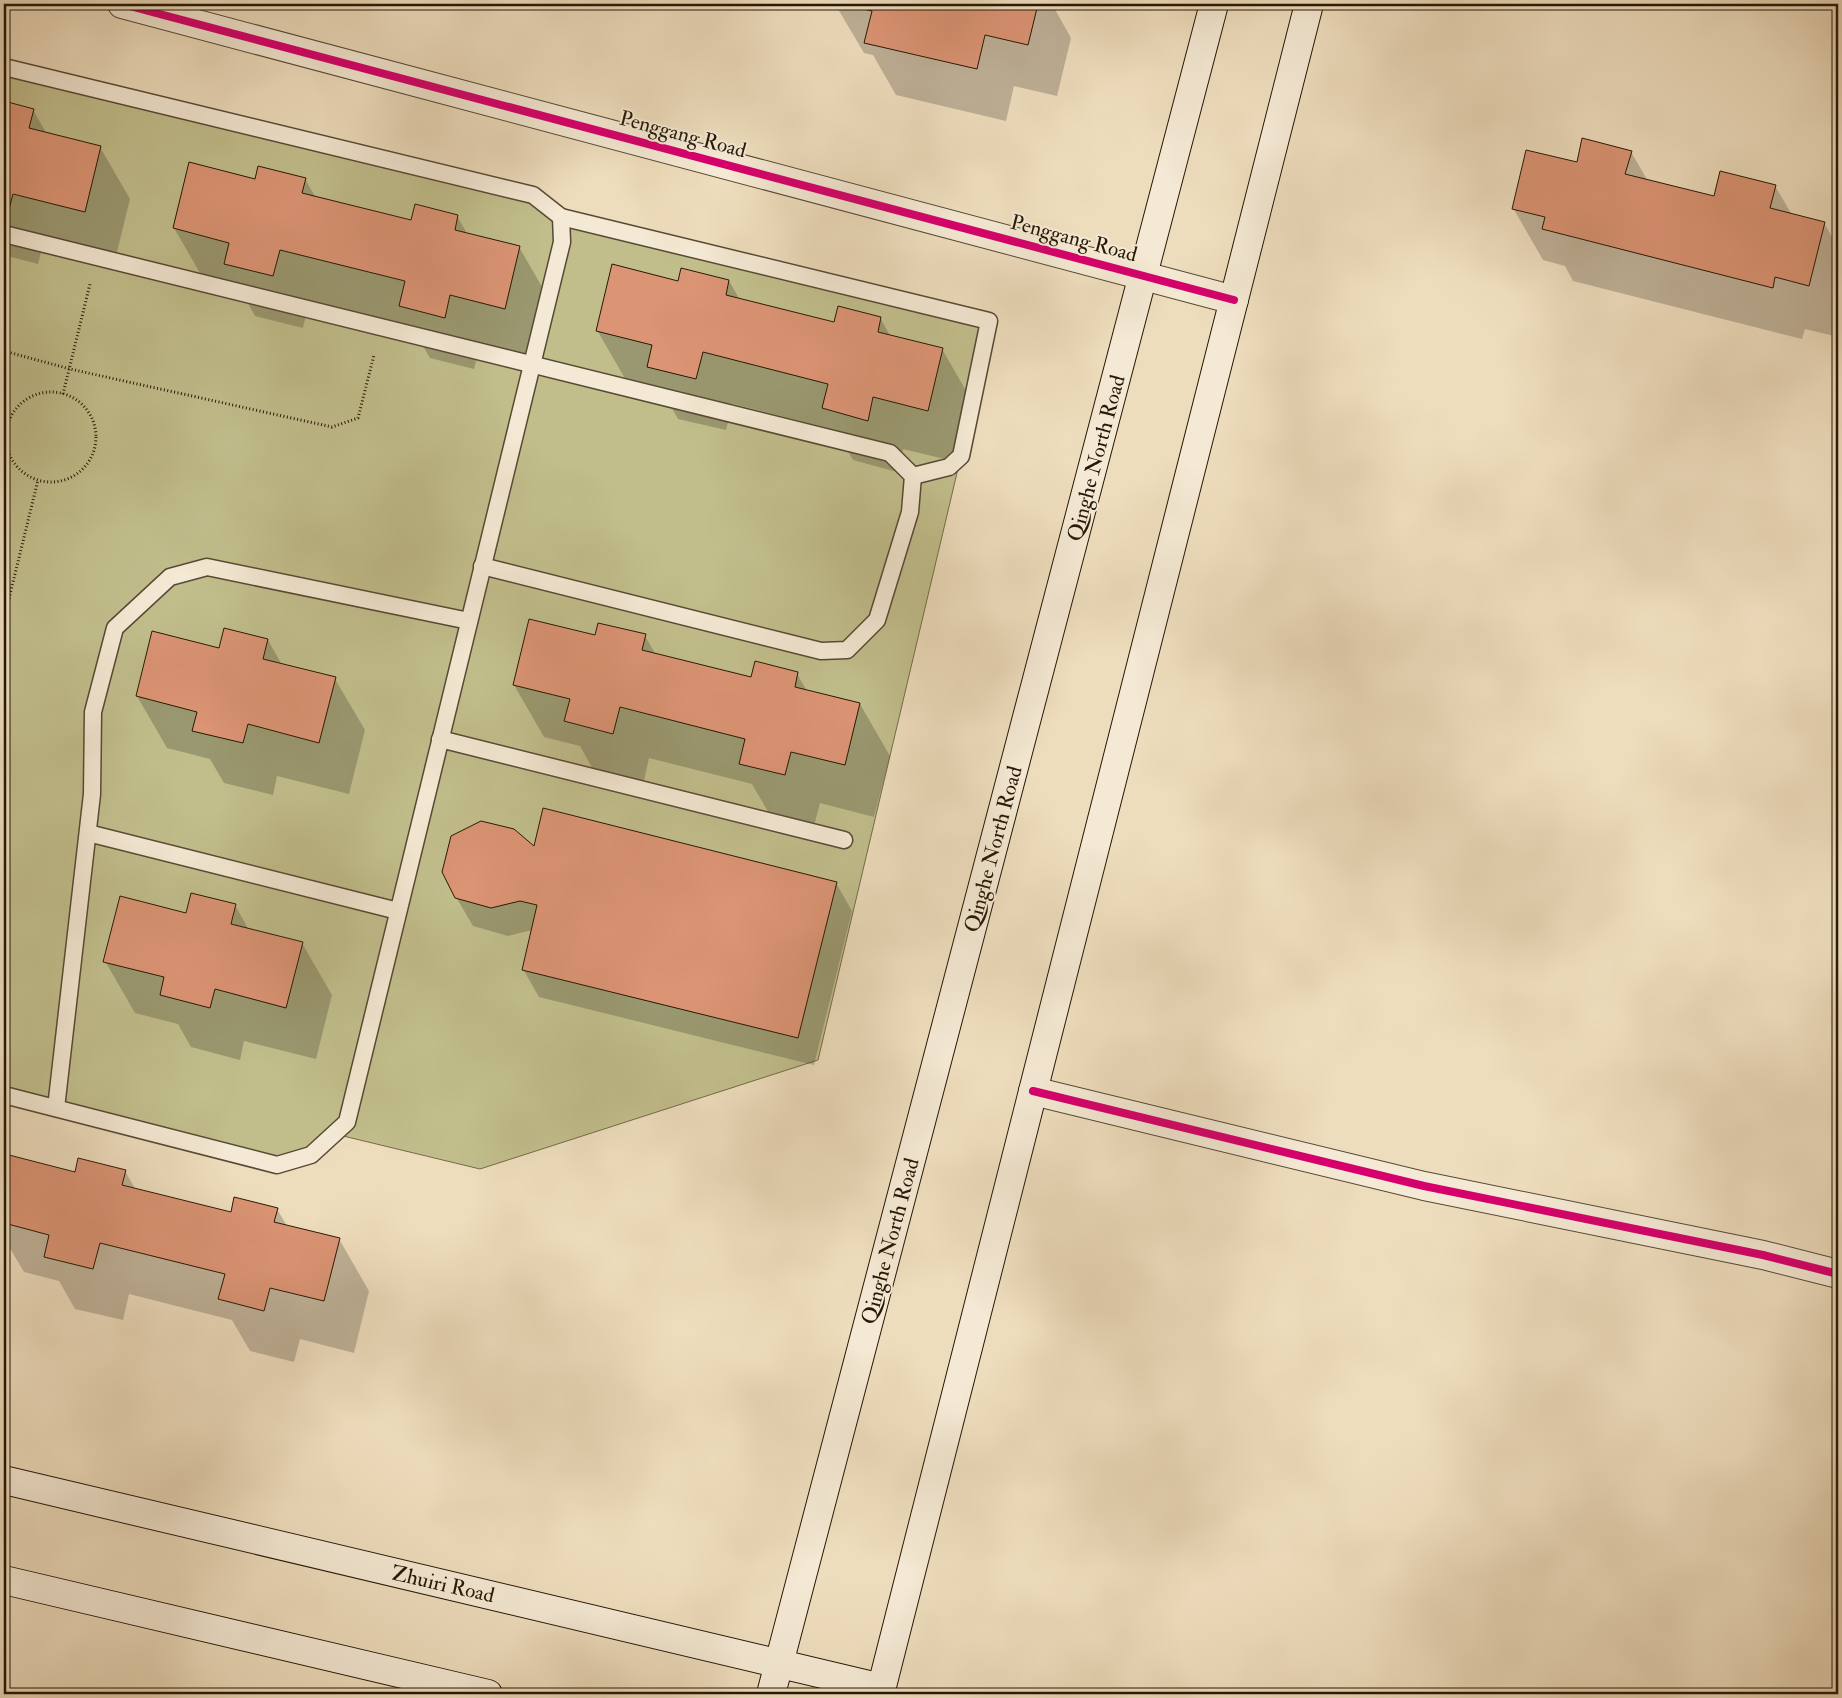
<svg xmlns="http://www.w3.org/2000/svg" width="1842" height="1698" viewBox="0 0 1842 1698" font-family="'IM FELL Double Pica',serif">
<rect width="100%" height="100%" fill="#eeddbd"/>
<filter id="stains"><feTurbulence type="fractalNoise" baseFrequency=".004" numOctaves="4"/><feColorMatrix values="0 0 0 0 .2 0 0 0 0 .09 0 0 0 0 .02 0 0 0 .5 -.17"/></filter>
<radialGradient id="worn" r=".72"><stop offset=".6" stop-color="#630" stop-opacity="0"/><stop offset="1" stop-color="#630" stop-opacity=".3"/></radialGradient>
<polygon fill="#c1be8c" stroke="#746b49" points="4,67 533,195 561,217 989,321 961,456 818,1060 480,1169 335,1134 277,1165 4,1095"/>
<g fill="#0003">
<polygon points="835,4 1052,4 1071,38 1057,96 1014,86 1006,121 896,95 873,55 864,53"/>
<polygon points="1785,4 1797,4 1796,7"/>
<polygon points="4,102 33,110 47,134 100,147 130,199 114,264 43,245 38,264 4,255"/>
<polygon points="1631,152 1648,181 1714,198 1775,186 1792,215 1824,223 1838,247 1838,337 1805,329 1802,339 1573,281 1565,266 1543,260 1513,208 1577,164"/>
<polygon points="305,179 316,198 412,222 457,216 468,235 519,247 549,299 534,360 480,346 474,369 430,358 412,327 309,301 303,328 255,316 240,289 204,280 174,228 256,180"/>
<polygon points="729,281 740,300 835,324 880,318 891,337 942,349 972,401 957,462 903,449 897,472 853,460 836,430 733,404 726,430 678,419 662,391 627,382 597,330 679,282"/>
<polygon points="153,633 219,650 268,640 282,665 335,679 365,730 349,794 277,776 273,795 224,783 210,759 167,748 137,696"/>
<polygon points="645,636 656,655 752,678 797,674 807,691 860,704 890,756 874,817 820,803 814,826 770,815 752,784 649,758 643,785 595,773 580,746 544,737 514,685 596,637"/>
<polygon points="535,848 836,883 852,911 814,1065 539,997 523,969 532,930 508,936 473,926 456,897"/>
<polygon points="235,905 249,930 302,943 332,995 316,1059 244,1041 240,1060 191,1047 178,1024 135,1013 105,961 187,915"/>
<polygon points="10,1156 76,1173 125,1171 136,1190 232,1214 277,1209 287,1226 339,1239 369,1291 354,1353 300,1339 294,1362 250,1351 232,1320 129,1294 123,1320 75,1309 59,1281 24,1272 4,1238 4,1181"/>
</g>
<g fill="#db9474" stroke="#261806">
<polygon points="842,4 1038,4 1028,45 985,35 977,69 864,43 872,11"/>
<polygon points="4,101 34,109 29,128 101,146 85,212 13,194 8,213 4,212"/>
<polygon points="1582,138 1632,151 1625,174 1714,196 1720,171 1776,185 1770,208 1825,222 1809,286 1775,277 1773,288 1542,229 1545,217 1512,209 1526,150 1577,162"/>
<polygon points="189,162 255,179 258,166 306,178 302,193 411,220 415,204 458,215 455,230 520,246 505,309 450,295 445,318 399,306 405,281 280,250 273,276 224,264 229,243 173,228"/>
<polygon points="612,264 678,281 681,268 729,280 726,295 834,322 838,306 881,317 878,332 943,348 928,411 873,397 868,421 822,408 828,384 703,352 696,379 647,367 652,345 596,331"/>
<polygon points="529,619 595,635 598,623 646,634 642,650 751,677 755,661 798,672 795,687 860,703 845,765 791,752 785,775 739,764 745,739 620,707 613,734 564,721 570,699 513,685"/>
<polygon points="224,628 268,639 263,659 336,677 319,743 248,724 243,743 192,731 197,712 136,696 152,631 219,648"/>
<polygon points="543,808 837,882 798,1038 522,970 537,905 520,901 491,908 455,898 442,872 451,836 481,821 514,829 534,846"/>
<polygon points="191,893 236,904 231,924 303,942 286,1008 215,989 210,1008 160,995 164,977 103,962 120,896 186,913"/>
<polygon points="9,1155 75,1172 78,1158 126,1170 122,1185 231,1212 234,1197 278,1208 274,1222 340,1238 324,1301 270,1288 264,1311 218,1299 225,1274 100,1243 93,1269 44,1257 49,1235 4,1223 4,1176"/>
</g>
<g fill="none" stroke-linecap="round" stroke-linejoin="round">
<defs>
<g id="service">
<polyline points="4,67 533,195 561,217 562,242 347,1122 311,1155 277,1165 4,1095"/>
<polyline points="561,217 989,321 961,456 949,467 913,476"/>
<polyline points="4,234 890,453 913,476 910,512 877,620 847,650 821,651 482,566"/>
<polyline points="440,739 844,840"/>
<polyline points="88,833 398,911"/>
<polyline points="56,1108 92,794 93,712 115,628 170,577 207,567 469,621"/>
</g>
<g id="minor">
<polyline points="122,4 1234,300"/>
<polyline points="1033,1091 1424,1186 1763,1255 1838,1274"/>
</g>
<g id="secondary">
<polyline points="4,1480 882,1688"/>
<polyline points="4,1580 488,1694"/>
<polyline points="771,1694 1214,4"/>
<polyline points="880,1694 1309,4"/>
</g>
</defs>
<use href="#service" stroke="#584934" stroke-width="19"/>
<use href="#minor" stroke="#584934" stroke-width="30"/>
<use href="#secondary" stroke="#261806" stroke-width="30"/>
<g stroke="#261806" stroke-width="3" stroke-dasharray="1 2.5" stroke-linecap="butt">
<polyline points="4,351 70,369 332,427 358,418 374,355"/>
<circle cx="51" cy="437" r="45"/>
<polyline points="63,394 90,284"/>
<polyline points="4,619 38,480"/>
</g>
<use href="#service" stroke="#f4e9d4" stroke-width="16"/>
<use href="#minor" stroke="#f4e9d4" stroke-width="28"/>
<use href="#secondary" stroke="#f4e9d4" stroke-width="28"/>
<defs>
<g id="cycleway">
<polyline points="122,4 1234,300"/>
<polyline points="1033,1091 1424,1186 1763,1255 1838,1274"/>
</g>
</defs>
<use href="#cycleway" stroke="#f4e9d4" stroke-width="11"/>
<use href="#cycleway" stroke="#d6006c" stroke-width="8"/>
</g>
<g text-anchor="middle" stroke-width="4" stroke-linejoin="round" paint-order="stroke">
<g font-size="21" fill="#261806" stroke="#f4e9d4">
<text transform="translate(683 134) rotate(15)" y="7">Penggang Road</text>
<text transform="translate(1074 238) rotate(15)" y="7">Penggang Road</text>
<text transform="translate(1096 458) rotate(-75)" y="7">Qinghe North Road</text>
<text transform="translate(993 849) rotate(-75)" y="7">Qinghe North Road</text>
<text transform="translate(890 1241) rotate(-75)" y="7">Qinghe North Road</text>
<text transform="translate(443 1584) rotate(13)" y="7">Zhuiri Road</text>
</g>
</g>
<rect width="1842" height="1698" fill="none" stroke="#eeddbd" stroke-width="20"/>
<rect x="5" y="5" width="1832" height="1688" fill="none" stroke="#261806" stroke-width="2.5"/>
<rect x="10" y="10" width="1822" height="1678" fill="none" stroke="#261806"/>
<rect width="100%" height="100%" filter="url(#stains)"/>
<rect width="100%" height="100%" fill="url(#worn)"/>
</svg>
